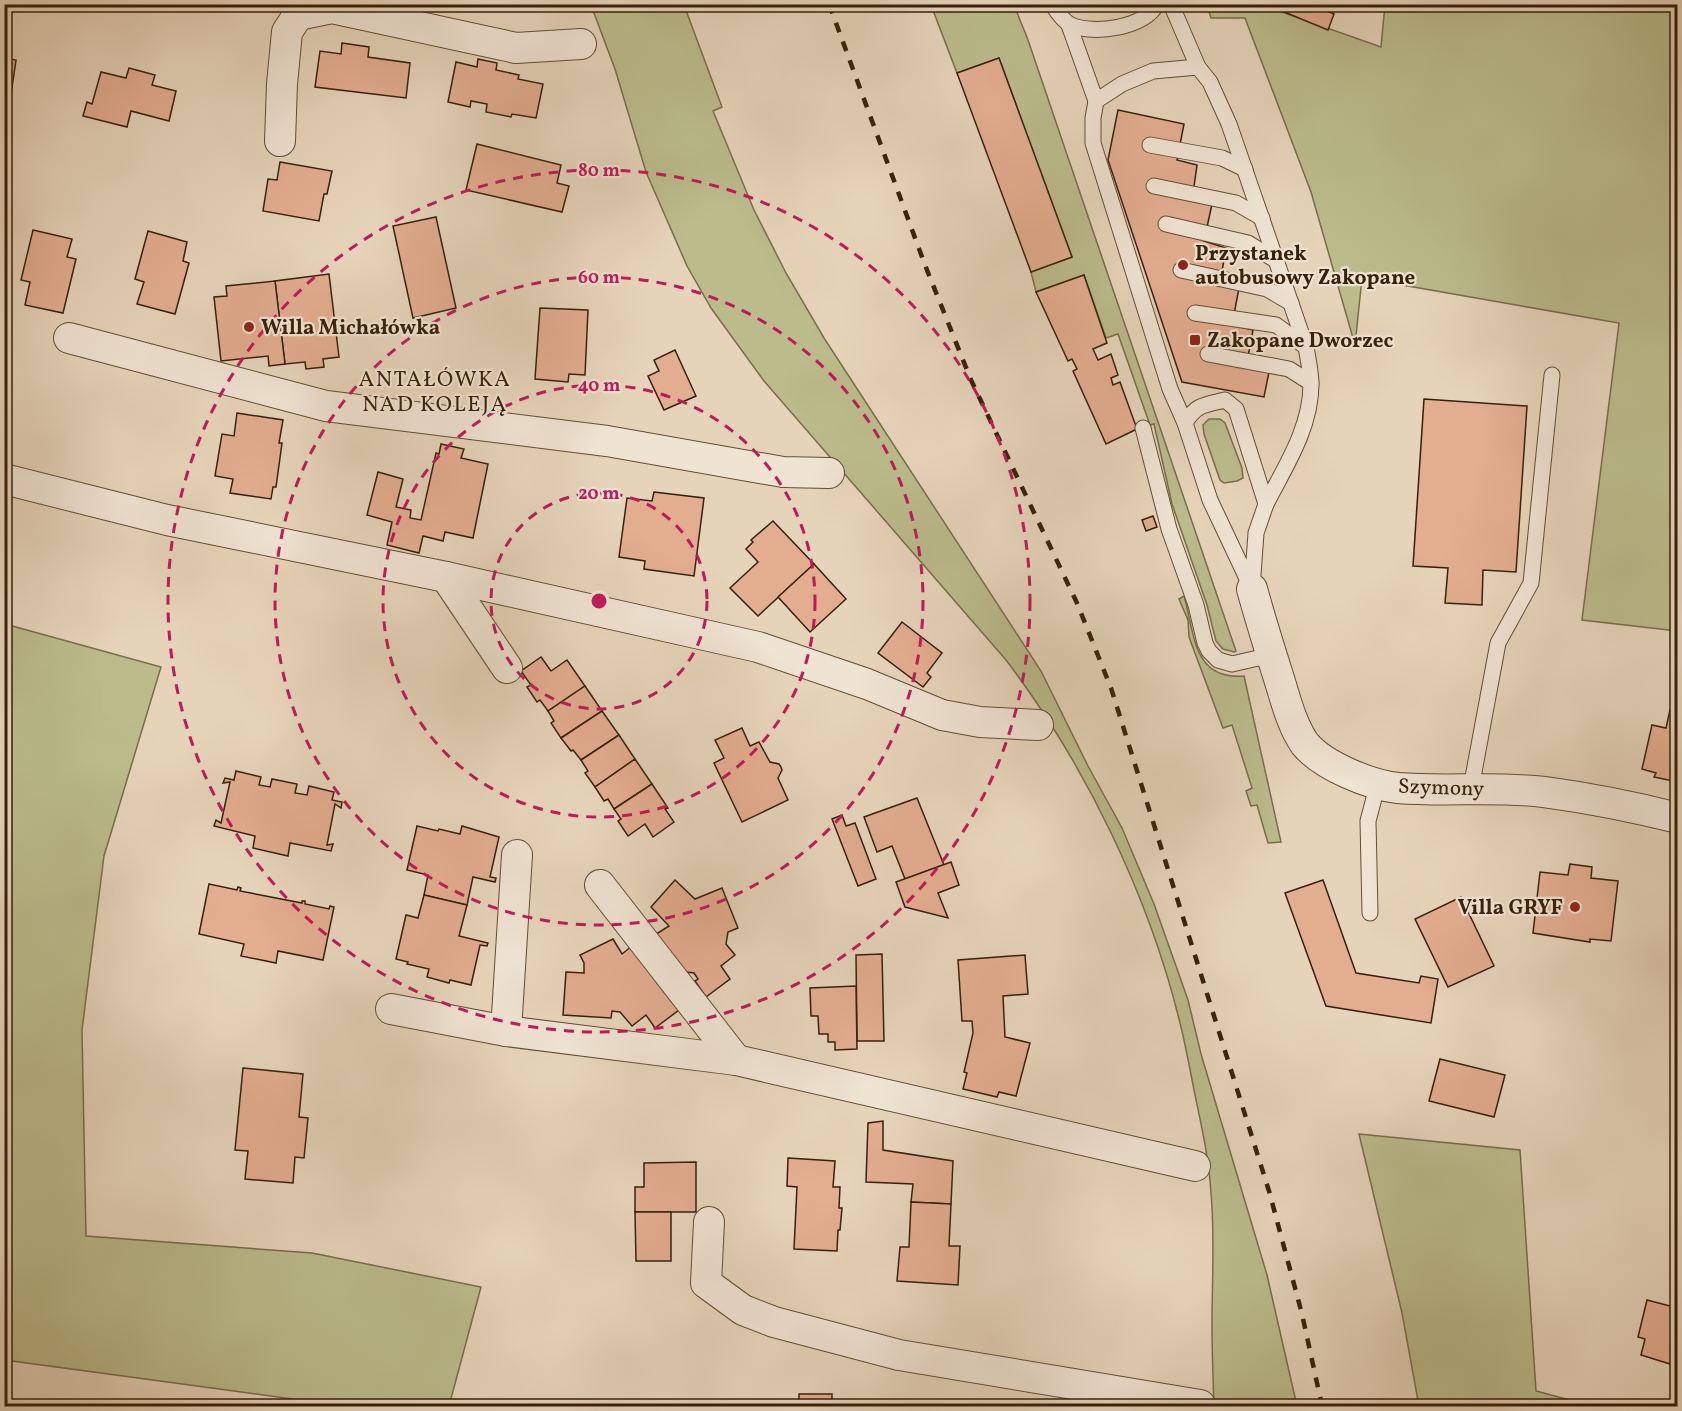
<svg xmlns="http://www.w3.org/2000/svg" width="1682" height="1411" viewBox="0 0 1682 1411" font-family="Vollkorn,serif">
<rect width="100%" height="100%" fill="#e6d4ba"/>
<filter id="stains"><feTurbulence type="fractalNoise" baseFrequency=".00333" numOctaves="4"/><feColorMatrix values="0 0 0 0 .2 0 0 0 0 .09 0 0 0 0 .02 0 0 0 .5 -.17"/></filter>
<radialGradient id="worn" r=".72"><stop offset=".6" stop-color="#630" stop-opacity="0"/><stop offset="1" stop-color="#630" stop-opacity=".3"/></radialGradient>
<g fill="#bbbb8c" stroke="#786e4a" stroke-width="1.5">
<path d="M591 5H684L722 107 713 111 754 210 786 273 824 338 1041 671 1088 766 1122 828 1154 904 1188 1000 1201 1054 1267 1275 1297 1406H1214C1213 1379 1212 1352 1212 1325 1212 1281 1215 1236 1211 1193 1209 1158 1201 1124 1194 1090 1190 1069 1186 1048 1181 1027 1150 898 1086 765 1006 660L764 381 711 308 687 266 646 172 615 69Z"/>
<polygon points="931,5 1014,5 1028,40 1236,651 1234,652 1223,649 1216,641 1207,605 1172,504 1154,424 1150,425 1118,334 1106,338 1084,275 1036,292 1031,272 1072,257 999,58 957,73"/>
<polygon points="1207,5 1272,5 1273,9 1381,47 1385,5 1677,5 1677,631 1582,620 1619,323 1362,278 1355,345 1311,192 1245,18 1211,18"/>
<polygon points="1209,419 1220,419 1225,423 1242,468 1243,478 1237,481 1224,483 1220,480 1204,434 1203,425"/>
<path d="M1184 596C1195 633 1192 680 1244 676L1281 842 1268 843 1257 805 1251 806 1246 791 1252 788 1232 725 1223 728 1189 637 1188 620 1179 599Z"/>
<polygon points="5,624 161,667 104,856 82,1030 86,1236 312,1253 481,1287 449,1406 344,1406 5,1360"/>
<polygon points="1359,1134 1520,1150 1536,1391 1592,1406 1419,1406 1402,1313"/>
</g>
<g fill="#e3ad90" stroke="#362108" stroke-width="1.5">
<polygon points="1276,4 1312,4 1334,14 1328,30 1277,9"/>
<polygon points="342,43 369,47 368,57 410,63 406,98 315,87 320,51 341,54"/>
<polygon points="4,58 16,60 9,108 4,107"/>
<polygon points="999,58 1072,257 1031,272 957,73"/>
<polygon points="478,59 497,63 496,70 519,75 518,79 543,84 536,118 512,114 511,117 486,112 487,104 471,101 470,107 448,102 456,62 477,67"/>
<polygon points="129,68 155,75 152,85 176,91 169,121 131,111 127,127 83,116 87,102 92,104 101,72 126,78"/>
<polygon points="1118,110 1184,124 1177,160 1197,165 1192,201 1212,204 1204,241 1226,248 1220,283 1239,288 1232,325 1253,330 1247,362 1270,367 1264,397 1182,382 1108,160"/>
<polygon points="477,144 561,165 557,183 569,186 562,212 466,190"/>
<polygon points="280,162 332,171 327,194 324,194 319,221 263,211 268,179 277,180"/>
<polygon points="436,217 456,308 413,318 393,226"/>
<polygon points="33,230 72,239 67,257 76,259 63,313 25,305 30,282 21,280"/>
<polygon points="148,231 187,242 183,261 189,263 175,314 137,304 144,282 135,279"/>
<polygon points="329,274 339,357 323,359 324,367 306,369 305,362 285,364 275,281"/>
<polygon points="1084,275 1107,343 1093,349 1098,360 1111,354 1118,375 1111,378 1113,385 1120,382 1137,429 1106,444 1073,371 1077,369 1072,359 1068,361 1036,292"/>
<polygon points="275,281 285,364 269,366 268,356 221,361 214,297 227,296 226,286"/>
<polygon points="540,308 588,310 585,375 569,374 568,382 535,379"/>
<polygon points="675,350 696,396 664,410 648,376 659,371 654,360"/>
<polygon points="1424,399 1527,406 1516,572 1483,570 1482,605 1445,603 1448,568 1413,566"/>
<polygon points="237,413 283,420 279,443 282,443 276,487 273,487 271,499 230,493 233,479 215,476 222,434 234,436"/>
<polygon points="441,444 464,449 461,458 488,464 473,538 445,532 443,541 423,536 419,553 387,545 392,522 367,515 378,472 403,479 396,507 411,510 410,518 421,520 436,453 439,454"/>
<polygon points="654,492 704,498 694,576 644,569 645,561 619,557 627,498 652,501"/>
<polygon points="1153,516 1157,527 1146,531 1142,520"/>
<polygon points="773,521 814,564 758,616 730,588 758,562 746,549 753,542 751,540"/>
<polygon points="814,564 846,599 810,632 778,597"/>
<polygon points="902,622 942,653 927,673 931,677 923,687 878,653"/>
<polygon points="541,657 551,671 567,660 585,686 548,711 540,700 537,702 527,687 531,685 521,671"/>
<polygon points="585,686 602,711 561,738 551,723 554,721 548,711"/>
<polygon points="1670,710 1678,712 1678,782 1654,777 1656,773 1642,769 1652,725 1666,728"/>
<polygon points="602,711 619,735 581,760 573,750 571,751 561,738"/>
<polygon points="742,728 750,746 759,742 770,762 779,764 781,767 782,770 778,778 788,800 742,822 714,763 724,758 715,740"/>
<polygon points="619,735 635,759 595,787 585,773 588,771 581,760"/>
<polygon points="635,759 652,784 614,809 608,799 604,801 595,787"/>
<polygon points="236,771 261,777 259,785 270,787 272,779 297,784 295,793 307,795 309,786 334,792 332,800 342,802 341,808 335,804 327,845 333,844 331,851 290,843 288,856 253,848 255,836 214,826 216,820 221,823 230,782 223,783 225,778 234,780"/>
<polygon points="652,784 668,808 665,809 674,822 653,837 645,824 628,836 618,821 621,819 614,809"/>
<polygon points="917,798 944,865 905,879 892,846 877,852 864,817"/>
<polygon points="842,815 846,826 855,823 876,879 858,886 832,819"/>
<polygon points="417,826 438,831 439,829 460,834 462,826 499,837 490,877 496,878 495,882 473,877 467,905 424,895 428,875 407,870"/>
<polygon points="951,862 959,885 938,893 948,918 905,907 896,882"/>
<polygon points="1570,864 1592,867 1591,878 1618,881 1611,941 1590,939 1590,942 1533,933 1540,872 1568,875"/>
<polygon points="675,880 695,899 722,888 738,928 728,932 726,944 735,955 721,966 730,979 706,997 695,981 698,979 694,973 678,971 653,936 669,926 651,907"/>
<polygon points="1323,880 1356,973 1419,983 1421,976 1438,979 1431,1023 1326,1006 1285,893"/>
<polygon points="209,884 237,890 238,887 241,888 240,891 302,903 302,901 305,901 305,904 329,909 330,906 334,907 323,960 278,951 276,963 241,956 244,944 199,934"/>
<polygon points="424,895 467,905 459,936 488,943 487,946 480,945 471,985 450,980 449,983 427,977 429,969 407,964 408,962 396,959 406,915 418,918"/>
<polygon points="1461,897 1494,966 1448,987 1415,919"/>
<polygon points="613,939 622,954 637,942 679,1010 655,1028 646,1015 632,1026 620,1012 612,1011 611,1018 563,1015 566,972 584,973 584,963 580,955"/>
<polygon points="882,954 884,1041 857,1041 856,955"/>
<polygon points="1025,955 1028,994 1003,996 1005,1037 1030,1043 1016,1096 999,1092 997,1097 963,1089 967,1073 964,1072 973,1033 972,1021 962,1021 958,960"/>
<polygon points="856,986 857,1049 835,1050 835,1042 828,1042 828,1034 819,1034 818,1016 811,1016 810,988"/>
<polygon points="1678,1030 1678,1057 1672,1055"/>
<polygon points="1440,1059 1505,1075 1494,1117 1429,1101"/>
<polygon points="243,1068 303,1074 299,1117 308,1118 304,1158 295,1157 293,1183 245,1179 248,1151 235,1150"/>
<polygon points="883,1121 883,1150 953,1161 951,1204 911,1202 913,1184 866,1182 868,1123"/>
<polygon points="788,1158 835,1161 833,1187 840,1187 839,1208 842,1208 840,1230 838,1230 837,1251 794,1249 797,1187 787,1186"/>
<polygon points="696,1162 696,1212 635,1212 635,1187 644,1187 644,1163"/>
<polygon points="911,1202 951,1204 949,1246 960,1246 958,1285 897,1281 900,1247 909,1247"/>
<polygon points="635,1212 671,1212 671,1261 636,1261"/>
<polygon points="1647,1300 1678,1308 1678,1349 1674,1348 1670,1364 1641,1355 1645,1339 1638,1337"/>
<rect x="799" y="1394" width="33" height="12"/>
<polygon points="989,1402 1013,1402 1013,1406 949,1406 949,1404 989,1404"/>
</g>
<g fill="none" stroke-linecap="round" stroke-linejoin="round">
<defs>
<g id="lane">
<path d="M1052 4C1057 12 1063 21 1071 25 1094 35 1144 28 1157 4"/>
<polyline points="1171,4 1198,67"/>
<polyline points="1069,25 1096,101"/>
<polyline points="1150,145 1222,158 1245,169"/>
<polyline points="1154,186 1236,203 1262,218"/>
<polyline points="1166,224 1248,243 1277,261"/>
<polyline points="1181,270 1267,289 1291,303"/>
<polyline points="1195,313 1276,325 1306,347"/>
<polyline points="1208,354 1289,369 1311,383"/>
<path d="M1225 400 1236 409 1266 504 1256 533 1252 589 1210 500 1185 423C1196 404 1205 405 1225 400Z"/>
<path d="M1185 423 1170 389 1093 143V118L1096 101 1122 84 1153 71 1198 67 1210 82 1229 124 1306 347C1308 359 1311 372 1311 384 1311 428 1285 467 1266 504"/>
<polyline points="1143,428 1169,529 1196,605 1205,643 1209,651 1218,660 1232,664 1271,655"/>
<polyline points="1471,788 1498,643 1531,583 1552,375"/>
<polyline points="1370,913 1368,821 1378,783"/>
</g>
<g id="street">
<polyline points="280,141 282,84 287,32 298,15 332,8 516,48 581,44"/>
<polyline points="69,338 326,406 607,441 783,472 829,473"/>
<polyline points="4,479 167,520 446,577 758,647 867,684 942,715 980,722 1038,725"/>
<polyline points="446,577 507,668"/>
<path d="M1252 589C1261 622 1271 653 1281 685 1287 705 1293 727 1305 744 1323 766 1370 785 1398 788 1446 792 1495 786 1544 792 1589 798 1634 807 1678 818"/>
<polyline points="600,885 736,1060"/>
<polyline points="391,1009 506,1031 736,1060 1195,1166"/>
<polyline points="506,1031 517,855"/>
<polyline points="709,1222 706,1283 743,1310 774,1322 899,1355 1200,1405"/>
</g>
</defs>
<use href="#lane" stroke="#624e34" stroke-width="17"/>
<use href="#street" stroke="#624e34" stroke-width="32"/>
<use href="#lane" stroke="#efe3d2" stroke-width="15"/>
<use href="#street" stroke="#efe3d2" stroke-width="30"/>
<polyline stroke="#362108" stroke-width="4.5" stroke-dasharray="10 10" stroke-linecap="butt" points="829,4 925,265 971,380 1077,603 1111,688 1269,1191 1302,1314 1322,1406"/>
</g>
<g fill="none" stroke="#c2185b" stroke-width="3" stroke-dasharray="10 8">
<circle cx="599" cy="601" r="108"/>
<circle cx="599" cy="601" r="216"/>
<circle cx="599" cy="601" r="324"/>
<circle cx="599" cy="601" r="431"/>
</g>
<g fill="#8f2418" stroke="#efe3d2" stroke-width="2">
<circle cx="1183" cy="265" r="6"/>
<circle cx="249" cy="327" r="6"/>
<rect x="1189" y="334" width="12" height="12" rx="3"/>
<circle cx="1575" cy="907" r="6"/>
</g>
<g text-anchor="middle" stroke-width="4.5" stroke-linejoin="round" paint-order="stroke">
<g font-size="21" font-weight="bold" fill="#362108" stroke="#efe3d2" text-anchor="start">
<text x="1195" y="260">Przystanek<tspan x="1195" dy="24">autobusowy Zakopane</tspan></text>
<text x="261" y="334">Willa Michałówka</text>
<text x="1207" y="347">Zakopane Dworzec</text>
<text x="1563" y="914" text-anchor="end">Villa GRYF</text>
</g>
<g font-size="21" fill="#362108" stroke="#efe3d2">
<text transform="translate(1441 787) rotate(2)" y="7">Szymony</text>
</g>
<g font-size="22" letter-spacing="1.5" fill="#362108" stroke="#efe3d2">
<text x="435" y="386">ANTAŁÓWKA<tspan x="435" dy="25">NAD KOLEJĄ</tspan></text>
</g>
</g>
<circle cx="599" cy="601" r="9" fill="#c2185b" stroke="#efe3d2" stroke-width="3"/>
<g font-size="18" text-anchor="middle" font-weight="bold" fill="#c2185b" stroke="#efe3d2" stroke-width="4.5" stroke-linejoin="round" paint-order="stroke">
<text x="599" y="176">80 m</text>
<text x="599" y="283">60 m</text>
<text x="599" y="391">40 m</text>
<text x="599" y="499">20 m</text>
</g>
<rect width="1682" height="1411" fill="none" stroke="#e6d4ba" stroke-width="24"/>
<rect x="6" y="6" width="1670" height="1399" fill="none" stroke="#362108" stroke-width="3"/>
<rect x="12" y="12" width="1658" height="1387" fill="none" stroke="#362108" stroke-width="1.5"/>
<rect width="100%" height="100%" filter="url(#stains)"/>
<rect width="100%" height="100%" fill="url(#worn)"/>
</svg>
